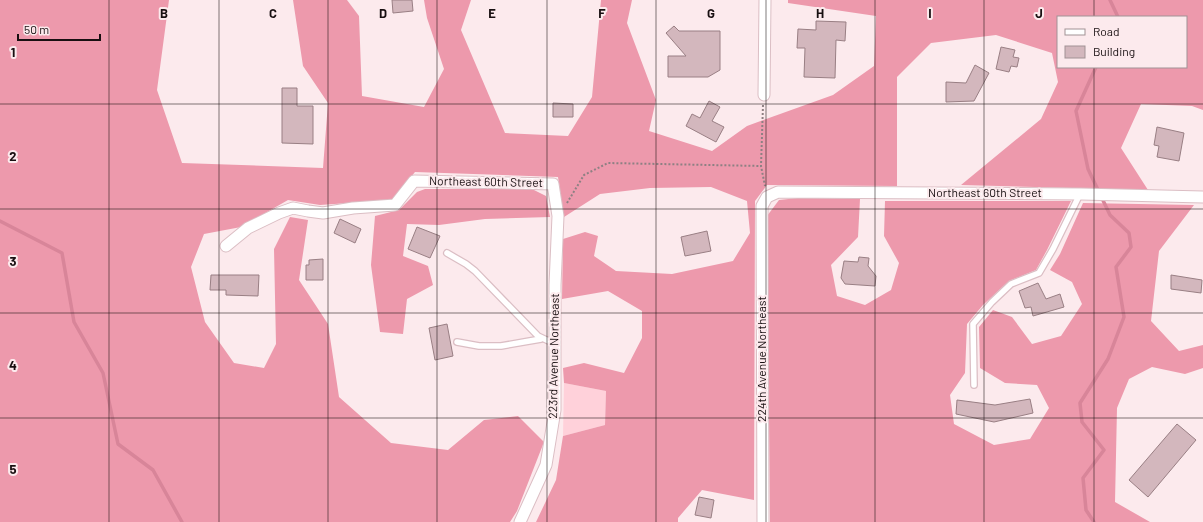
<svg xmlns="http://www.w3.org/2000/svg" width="1203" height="522" viewBox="0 0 1203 522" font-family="Barlow,sans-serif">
<rect width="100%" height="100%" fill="#fceaed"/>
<polygon fill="#ffd1da" points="564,383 606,391 605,425 563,436"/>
<g fill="#ed99ac" fill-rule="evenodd">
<path d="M0 0H169L157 90 182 163 323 168 328 103 303 66 293 0H347L359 16 362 96 424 107 444 69 427 18 424 0H471L461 30 505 133 568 136 592 97 601 0H632L627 23 656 100 649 131 712 151 747 126 833 95 874 66 876 16 788 3V0H1203V110L1192 106 1141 104 1121 148 1148 190 961 185 1041 119 1058 82 1052 53 996 35 931 43 897 77V186L767 185 755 201 754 500 702 490 678 518V522H536L556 480 563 436 605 425 606 391 564 383 563 368 584 363 624 373 642 338V311L608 291 562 299 563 239 585 232 598 236 594 256 616 271 672 274 733 261 750 233 747 201 711 187 650 188 600 194 564 217 558 177 415 172 392 200 320 205 288 200 241 227 204 234 191 267 205 322 234 363 264 368 276 344 274 249 290 217 308 220 299 280 328 324 339 397 391 443 448 450 484 420 518 416 544 442 517 511 510 522H0ZM1058 17H1186V67H1058Z"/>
<polygon points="425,189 532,189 546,196 550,217 485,219 439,225 407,224 403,256 428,266 433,285 407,299 403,334 380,332 371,265 375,216 399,210 417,192"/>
<polygon points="798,198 860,199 858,237 831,265 837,296 865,305 891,290 899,263 884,236 885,201 1071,201 1047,250 1036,270 1009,281 983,305 967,324 965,373 950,395 954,424 994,445 1030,439 1049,408 1037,385 1005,383 980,368 979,327 993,310 1012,317 1032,344 1061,336 1082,304 1072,282 1050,270 1060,254 1083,203 1194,205 1159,251 1151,321 1179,351 1203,345 1203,368 1185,374 1152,367 1129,379 1117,408 1115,502 1150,522 770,522 767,216 779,200"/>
</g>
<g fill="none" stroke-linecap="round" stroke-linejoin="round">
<g stroke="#d88599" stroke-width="3.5">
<polyline points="1110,0 1118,17"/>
<polyline points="0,221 62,253 74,322 103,373 118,444 153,470 182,522"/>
<polyline points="1094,522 1086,510 1083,478 1104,450 1082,422 1080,403 1108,359 1124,317 1116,267 1131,247 1129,233 1110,215 1088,169 1076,111 1096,67"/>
</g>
</g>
<g fill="#d3b7bd" stroke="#997f84">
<polygon points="392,0 412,0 413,11 393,13"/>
<polygon points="816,21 846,22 845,41 836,40 835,78 804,77 805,48 797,48 798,29 816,30"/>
<polygon points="674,26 679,31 720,31 720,70 708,77 668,77 668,56 686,56 666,33"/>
<polygon points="1001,47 1015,50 1013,57 1019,58 1017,67 1011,66 1009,72 996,69"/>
<polygon points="975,65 989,73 974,101 946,102 946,82 966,83"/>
<polygon points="282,88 297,88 297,106 313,106 313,144 282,143"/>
<polygon points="709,101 720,107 712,121 724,127 716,142 686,126 692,114 700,118"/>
<polygon points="553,103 573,104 573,117 553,117"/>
<polygon points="1157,127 1184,133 1179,161 1157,157 1159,146 1154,145"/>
<polygon points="340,219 361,229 355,243 334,233"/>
<polygon points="417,227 440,236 430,258 408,249"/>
<polygon points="707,231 711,251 685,256 681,237"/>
<polygon points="859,257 869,258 868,266 876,276 875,286 845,284 841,278 844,261 858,262"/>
<polygon points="323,259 323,280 306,280 306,265 309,265 309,260"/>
<polygon points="211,275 259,275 258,296 226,295 226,290 210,290"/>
<polygon points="1171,275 1202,280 1201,293 1171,289"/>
<polygon points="1038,283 1046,299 1060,294 1064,307 1033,316 1031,307 1025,308 1019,291"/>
<polygon points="447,324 453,356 435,360 429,328"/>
<polygon points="1030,399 1033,413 994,422 956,414 957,400 995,405"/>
<polygon points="1177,424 1196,440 1148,497 1129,480"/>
<polygon points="699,497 714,500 711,518 695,515"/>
</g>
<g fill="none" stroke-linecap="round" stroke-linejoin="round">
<defs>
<g id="service">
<polyline points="447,253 466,264 475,271 538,336 555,344"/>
<polyline points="457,342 479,346 501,346 541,339"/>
<polyline points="974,385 973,324 992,302 1011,284 1039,273 1053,249 1080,194"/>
</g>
<g id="minor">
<polyline points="764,95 765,0"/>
<polyline points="226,246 248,228 279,213 293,208 308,211 323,213 353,208 395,205 414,181 553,184 558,216 555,285 555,410 546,465 520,522"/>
<polyline points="763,522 762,206 767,197 778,192 1081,194 1203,197"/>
</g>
</defs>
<use href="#service" stroke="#dbbec4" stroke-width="8"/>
<use href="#minor" stroke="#dbbec4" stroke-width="13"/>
<g stroke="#8e8083" stroke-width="2" stroke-dasharray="2 2" stroke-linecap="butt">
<polyline points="763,105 761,166 765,186"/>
<polyline points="567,203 584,175 608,163 761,166"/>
</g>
<use href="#service" stroke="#fff" stroke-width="5.5"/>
<use href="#minor" stroke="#fff" stroke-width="11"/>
</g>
<path fill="none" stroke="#180f11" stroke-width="1" stroke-opacity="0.55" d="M109 0V522M219 0V522M328 0V522M437 0V522M547 0V522M656 0V522M766 0V522M875 0V522M984 0V522M1094 0V17M1094 67V522M0 104H1203M0 209H1203M0 313H1203M0 418H1203"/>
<g text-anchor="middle" stroke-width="4" stroke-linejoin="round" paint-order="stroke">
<g font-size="12" fill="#180f11" stroke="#fceaed">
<text transform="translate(486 182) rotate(1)" y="4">Northeast 60th Street</text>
<text x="985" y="197">Northeast 60th Street</text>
<text transform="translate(554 356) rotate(-89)" y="4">223rd Avenue Northeast</text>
<text transform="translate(762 359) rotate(-90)" y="4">224th Avenue Northeast</text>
</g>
</g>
<g font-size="13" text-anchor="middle" font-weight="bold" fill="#180f11" stroke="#fceaed" stroke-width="4" stroke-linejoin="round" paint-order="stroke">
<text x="164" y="18">B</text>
<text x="273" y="18">C</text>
<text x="383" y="18">D</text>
<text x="492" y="18">E</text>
<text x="602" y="18">F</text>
<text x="711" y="18">G</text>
<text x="820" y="18">H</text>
<text x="930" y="18">I</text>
<text x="1039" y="18">J</text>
<text x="13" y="57">1</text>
<text x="13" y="161">2</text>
<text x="13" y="266">3</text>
<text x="13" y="370">4</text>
<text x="13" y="474">5</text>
</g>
<rect x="1057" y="16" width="130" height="52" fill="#fceaed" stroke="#a19295"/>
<rect x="1065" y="29" width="20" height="6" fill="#ffffff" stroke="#a19295"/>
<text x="1093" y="36" font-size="12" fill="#180f11">Road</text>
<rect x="1065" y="46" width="20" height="12" fill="#d3b7bd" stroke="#a19295"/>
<text x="1093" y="56" font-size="12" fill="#180f11">Building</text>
<path d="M18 34v6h82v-6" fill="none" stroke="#180f11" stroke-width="2"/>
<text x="24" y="34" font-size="12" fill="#180f11" stroke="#fceaed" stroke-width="3" paint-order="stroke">50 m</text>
</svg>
